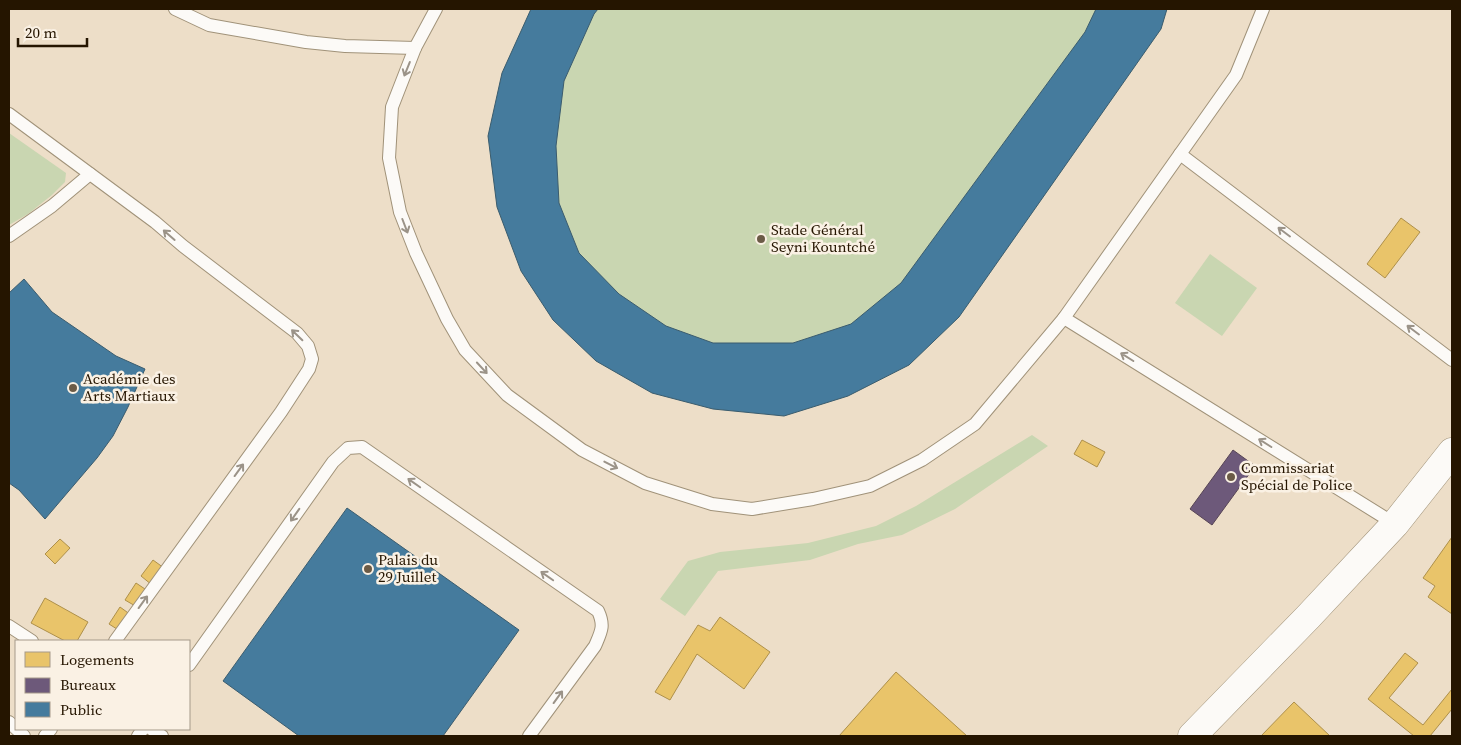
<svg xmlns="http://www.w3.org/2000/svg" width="1461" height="745" viewBox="0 0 1461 745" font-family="'Source Serif 4',serif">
<rect width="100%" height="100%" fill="#eddec8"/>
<g fill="#c9d6b1">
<polygon points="531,9 1167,9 1161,29 959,317 909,365 848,396 784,416 713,409 652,393 596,361 553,320 521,271 497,207 488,136 502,73"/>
<polygon points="9,133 66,173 65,182 52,195 28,214 9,225"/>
<polygon points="1210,254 1257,288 1222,336 1175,303"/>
<polygon points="1032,435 1048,446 955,509 902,535 858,544 810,560 718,571 685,616 660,599 688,561 720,552 808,543 876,526 916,506"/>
</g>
<g fill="#e9c46a" stroke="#ae904a">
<polygon points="1401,218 1420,232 1385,278 1367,264"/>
<polygon points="1082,440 1105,452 1097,467 1074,454"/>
<polygon points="1452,537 1452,614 1428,597 1435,586 1423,578"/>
<polygon points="60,539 70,548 55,564 45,554"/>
<polygon points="153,560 164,568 152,585 141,576"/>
<polygon points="136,583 148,591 137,607 125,600"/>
<polygon points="45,598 88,622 77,641 65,641 31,623"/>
<polygon points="120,607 131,615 120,631 109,624"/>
<polygon points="720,617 770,652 744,689 697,654 670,700 655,692 698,625 710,631"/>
<polygon points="1405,653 1418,663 1389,698 1423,725 1452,689 1452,709 1430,736 1414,736 1368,699"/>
<polygon points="896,672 967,736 839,736"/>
<polygon points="1294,702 1330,736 1261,736"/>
</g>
<polygon fill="#6d597a" stroke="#574555" points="1233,450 1255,466 1212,525 1190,509"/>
<g fill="#457b9d" stroke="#3b5c6e">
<polygon points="531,9 598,9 594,14 564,81 556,146 559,203 579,253 619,294 666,326 713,343 793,343 851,324 901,283 1085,32 1096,9 1167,9 1161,29 959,317 909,365 848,396 784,416 713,409 652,393 596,361 553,320 521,271 497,207 488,136 502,73"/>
<polygon points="24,279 52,312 116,356 145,369 128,407 113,436 97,458 45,519 19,490 9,483 9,293"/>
<polygon points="347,508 519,630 443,736 299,736 223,681"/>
</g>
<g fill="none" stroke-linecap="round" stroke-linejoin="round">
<defs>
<g id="lane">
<polyline points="175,9 209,25 306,42 345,46 415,48"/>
<polyline points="436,9 415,48 392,107 389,158 400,212 416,253 447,319 465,350 507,395 582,450 645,483 712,504 752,509 813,499 870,486 922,460 975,424 1064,318 1236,75 1263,9"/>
<polyline points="9,114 155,222 183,246 297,333 308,346 312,359 309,369 281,412 115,641"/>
<polyline points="1180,154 1452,360"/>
<polyline points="9,236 52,206 90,174"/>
<polyline points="1064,318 1395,524"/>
<polyline points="9,626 32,641"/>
<path d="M189 665 333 462 348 448 362 447 598 611C605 626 601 632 595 646L529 736"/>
<polyline points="9,722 24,736"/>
<polyline points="151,729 162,736"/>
<polyline points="45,736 51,729"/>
<polyline points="138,736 143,729"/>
</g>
<polyline id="secondary" points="1192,736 1308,617 1395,524 1452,452"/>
</defs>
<use href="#lane" stroke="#a09279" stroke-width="14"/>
<use href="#secondary" stroke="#a09279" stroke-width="29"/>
<use href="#lane" stroke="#fcfaf7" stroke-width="12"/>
<use href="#secondary" stroke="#fcfaf7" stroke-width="28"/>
</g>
<defs><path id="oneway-shaft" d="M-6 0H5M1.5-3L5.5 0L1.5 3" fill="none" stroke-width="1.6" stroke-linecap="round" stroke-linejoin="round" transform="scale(1.25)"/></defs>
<g stroke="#9b9388">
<use href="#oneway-shaft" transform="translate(407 69) rotate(112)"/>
<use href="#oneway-shaft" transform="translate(405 226) rotate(69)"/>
<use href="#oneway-shaft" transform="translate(1284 232) rotate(-143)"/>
<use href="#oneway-shaft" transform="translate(169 235) rotate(-139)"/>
<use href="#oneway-shaft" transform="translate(1413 330) rotate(-143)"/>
<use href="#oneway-shaft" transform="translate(297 335) rotate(-136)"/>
<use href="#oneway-shaft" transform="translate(1127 357) rotate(-148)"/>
<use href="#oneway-shaft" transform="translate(482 368) rotate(47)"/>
<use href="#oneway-shaft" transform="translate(1265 443) rotate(-148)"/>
<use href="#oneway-shaft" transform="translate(611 465) rotate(27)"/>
<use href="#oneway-shaft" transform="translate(239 470) rotate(-54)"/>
<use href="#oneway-shaft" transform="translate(414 483) rotate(-145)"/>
<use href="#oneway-shaft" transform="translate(295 515) rotate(125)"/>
<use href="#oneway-shaft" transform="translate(547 576) rotate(-145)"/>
<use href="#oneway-shaft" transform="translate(143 602) rotate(-54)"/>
<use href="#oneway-shaft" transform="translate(558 697) rotate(-54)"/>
</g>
<g fill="#6b5b46" stroke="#faf1e4" stroke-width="2">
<circle cx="761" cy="239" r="5"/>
<circle cx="73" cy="388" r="5"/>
<circle cx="1231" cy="477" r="5"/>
<circle cx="368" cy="569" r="5"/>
</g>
<g text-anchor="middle" stroke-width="5" stroke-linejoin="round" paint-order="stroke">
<g font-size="15" fill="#251500" stroke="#faf1e4" text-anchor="start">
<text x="771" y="235">Stade Général<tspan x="771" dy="17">Seyni Kountché</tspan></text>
<text x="83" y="384">Académie des<tspan x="83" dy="17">Arts Martiaux</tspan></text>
<text x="1241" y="473">Commissariat<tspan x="1241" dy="17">Spécial de Police</tspan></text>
<text x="378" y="565">Palais du<tspan x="378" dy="17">29 Juillet</tspan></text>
</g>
</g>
<rect width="1461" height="745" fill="none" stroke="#251500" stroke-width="20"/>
<rect x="15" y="640" width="175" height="90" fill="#faf1e4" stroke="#a59989"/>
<rect x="25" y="652" width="25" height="15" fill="#e9c46a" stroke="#a59989"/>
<text x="60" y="665" font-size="15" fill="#251500">Logements</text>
<rect x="25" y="678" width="25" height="15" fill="#6d597a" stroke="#a59989"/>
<text x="60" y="690" font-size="15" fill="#251500">Bureaux</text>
<rect x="25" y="702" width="25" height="15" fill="#457b9d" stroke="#a59989"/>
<text x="60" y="715" font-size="15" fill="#251500">Public</text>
<path d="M18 38v8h69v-8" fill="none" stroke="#251500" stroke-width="2.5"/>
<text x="25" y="38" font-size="15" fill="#251500" stroke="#faf1e4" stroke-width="4" paint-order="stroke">20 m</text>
</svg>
